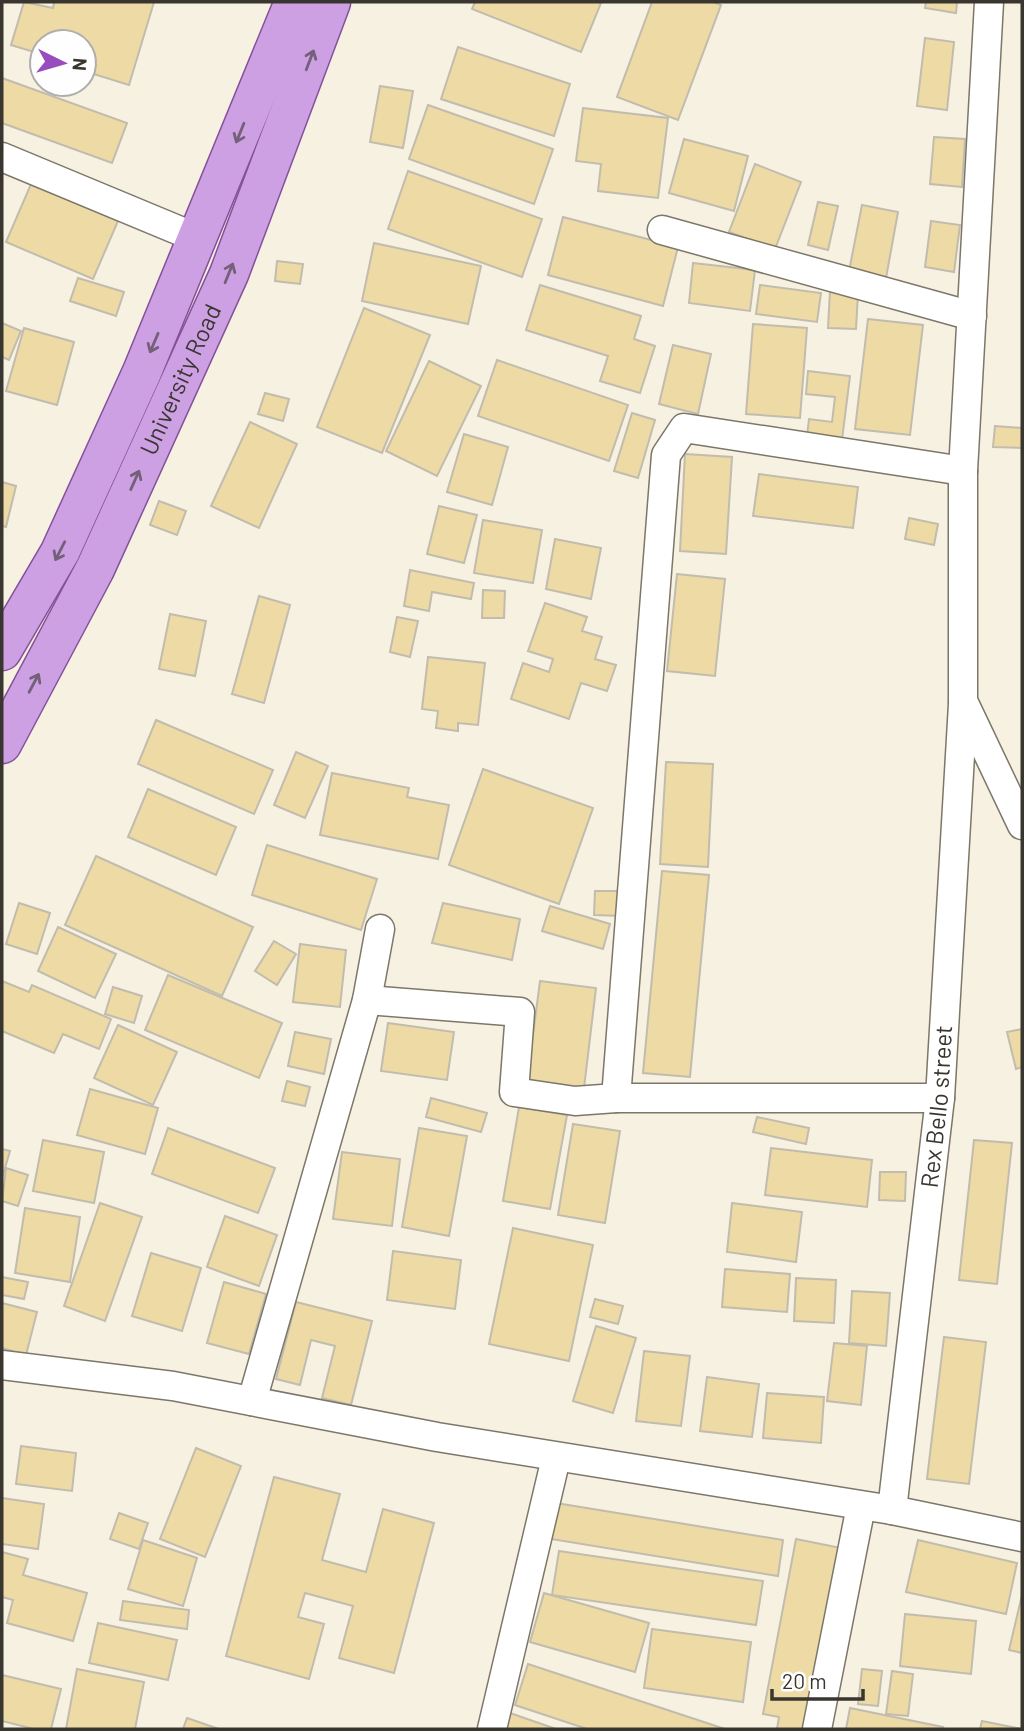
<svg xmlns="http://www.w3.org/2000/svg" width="1024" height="1731" viewBox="0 0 1024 1731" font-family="Barlow,sans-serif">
<rect width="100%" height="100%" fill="#f6f1e1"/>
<g fill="#eddaa5" stroke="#c1bcad" stroke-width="2">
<polygon points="24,2 53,8 54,2 154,2 129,85 84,71 84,42 42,42 42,58 41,54 11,45"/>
<polygon points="475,2 597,2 601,3 581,52 472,9"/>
<polygon points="652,2 713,2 721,5 678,120 617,97"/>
<polygon points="926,2 957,2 956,13 925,8"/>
<polygon points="925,38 954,42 947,110 917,106"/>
<polygon points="458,47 570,84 554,136 441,99"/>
<polygon points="2,78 127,123 112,163 2,123"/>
<polygon points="380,86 413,91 403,148 370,142"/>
<polygon points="428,105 553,149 534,204 409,159"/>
<polygon points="583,108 668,118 658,198 598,191 601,164 576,161"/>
<polygon points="934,137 965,139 962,187 930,184"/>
<polygon points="684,139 748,156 734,211 669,193"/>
<polygon points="755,164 801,182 775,249 729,232"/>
<polygon points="408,171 542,219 522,277 388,229"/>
<polygon points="31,184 118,221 93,279 6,242"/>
<polygon points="818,202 838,206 828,250 808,245"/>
<polygon points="862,205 898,212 886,278 849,271"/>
<polygon points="563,217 678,247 663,306 548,275"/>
<polygon points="931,221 960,225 954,272 925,267"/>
<polygon points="374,243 481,266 468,324 362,301"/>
<polygon points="277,261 303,264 300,284 275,281"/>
<polygon points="693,263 755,270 750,311 689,303"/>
<polygon points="78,278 124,292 116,316 70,301"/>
<polygon points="540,285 641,316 634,339 655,346 640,393 600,381 608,356 526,330"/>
<polygon points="760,285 821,293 817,322 756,314"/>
<polygon points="830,291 858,293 856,329 828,328"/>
<polygon points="364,308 430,335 382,453 317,427"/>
<polygon points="868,319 923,325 910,435 855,429"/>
<polygon points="2,323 21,331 9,360 2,357"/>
<polygon points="753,324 807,328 800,418 746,414"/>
<polygon points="24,328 74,342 57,405 6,391"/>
<polygon points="673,345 711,354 698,414 659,404"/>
<polygon points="497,360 628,405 609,461 478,416"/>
<polygon points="429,361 481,386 437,476 386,451"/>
<polygon points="808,371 850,376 842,440 807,436 809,419 832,422 835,397 806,394"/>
<polygon points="265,393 289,399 283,421 258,414"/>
<polygon points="632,413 655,420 638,478 614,471"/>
<polygon points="250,422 297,444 259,528 211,506"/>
<polygon points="995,426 1022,428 1022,448 993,447"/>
<polygon points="464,434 508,447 492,505 447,492"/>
<polygon points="685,454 732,457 726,554 680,551"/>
<polygon points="759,474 858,487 853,528 753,516"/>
<polygon points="2,482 16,486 6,527 2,526"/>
<polygon points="159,501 186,511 177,535 150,525"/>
<polygon points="439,506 477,515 464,563 427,554"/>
<polygon points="909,518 938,524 934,545 905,539"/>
<polygon points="483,520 542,530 533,583 474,573"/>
<polygon points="555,539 601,548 591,599 546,589"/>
<polygon points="410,570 474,583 471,599 432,592 429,611 404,606"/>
<polygon points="677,574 725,579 715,676 667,671"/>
<polygon points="483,590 505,591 504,618 482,618"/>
<polygon points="259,596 290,605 264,703 232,694"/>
<polygon points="545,603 587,617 582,631 602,637 595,659 616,665 607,691 581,683 569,719 511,699 523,663 549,672 553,659 528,651"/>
<polygon points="170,614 206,621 195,676 159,669"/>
<polygon points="397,617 418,621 410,657 390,652"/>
<polygon points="428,657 485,663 478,725 458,723 458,731 436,728 438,711 422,709"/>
<polygon points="156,720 273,770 254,814 138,764"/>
<polygon points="296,752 328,766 305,818 274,805"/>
<polygon points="666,762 713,764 708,867 660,864"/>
<polygon points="483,769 593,808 559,904 449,865"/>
<polygon points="332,773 409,788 407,797 449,805 438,859 320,835"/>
<polygon points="148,789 236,827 216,875 128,837"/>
<polygon points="267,845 377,879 361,930 252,895"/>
<polygon points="96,856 253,927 222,996 65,925"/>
<polygon points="662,871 709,875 690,1077 643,1073"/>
<polygon points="595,891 623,891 622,916 594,915"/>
<polygon points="19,903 50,913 37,954 6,944"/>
<polygon points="443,903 520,919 512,960 432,943"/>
<polygon points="550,906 610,924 603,949 542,931"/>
<polygon points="58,927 116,954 95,998 38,971"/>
<polygon points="274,941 296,954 277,985 255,971"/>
<polygon points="300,944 346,950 340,1007 293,1002"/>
<polygon points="168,975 282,1023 259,1078 145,1030"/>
<polygon points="2,981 29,992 32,985 111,1019 99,1049 63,1034 54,1053 2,1031"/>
<polygon points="540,981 596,988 584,1088 527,1081"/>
<polygon points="113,987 142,996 134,1023 105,1014"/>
<polygon points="388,1023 454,1032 447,1080 381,1071"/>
<polygon points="118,1025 177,1052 153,1105 94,1078"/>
<polygon points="1022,1029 1022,1067 1016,1069 1007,1032"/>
<polygon points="295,1032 331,1039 324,1074 288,1066"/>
<polygon points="287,1081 310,1087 305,1106 282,1101"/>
<polygon points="90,1089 158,1108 145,1154 77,1135"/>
<polygon points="431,1098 487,1113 481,1132 426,1117"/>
<polygon points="519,1107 567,1115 550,1209 503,1201"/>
<polygon points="757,1117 809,1128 806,1144 753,1132"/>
<polygon points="573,1124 620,1131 605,1223 558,1215"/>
<polygon points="168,1128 275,1168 258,1213 152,1174"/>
<polygon points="419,1128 467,1136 449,1236 402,1227"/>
<polygon points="43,1140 104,1152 94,1203 33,1191"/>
<polygon points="974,1140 1012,1143 997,1284 959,1280"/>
<polygon points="771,1148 872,1160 867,1207 765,1195"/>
<polygon points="2,1149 10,1151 2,1178"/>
<polygon points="342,1152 400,1159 392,1226 333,1219"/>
<polygon points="6,1168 28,1175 18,1206 2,1201"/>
<polygon points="880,1172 906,1172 905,1201 879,1200"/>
<polygon points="100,1203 142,1217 105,1321 64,1306"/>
<polygon points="732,1203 802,1212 796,1262 727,1252"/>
<polygon points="25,1208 80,1217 70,1282 15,1273"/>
<polygon points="225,1216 277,1235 259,1286 207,1267"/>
<polygon points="513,1228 593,1245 569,1361 489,1344"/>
<polygon points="393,1251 461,1260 455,1309 387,1300"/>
<polygon points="151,1253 201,1268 182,1331 132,1316"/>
<polygon points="725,1269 790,1274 787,1312 722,1307"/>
<polygon points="2,1277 28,1282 24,1299 2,1295"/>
<polygon points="796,1278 836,1280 834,1323 794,1321"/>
<polygon points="224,1282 266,1294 249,1354 207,1343"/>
<polygon points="852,1291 890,1293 886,1346 849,1343"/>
<polygon points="595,1299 623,1306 618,1324 590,1317"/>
<polygon points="296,1302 372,1321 351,1405 322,1398 335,1346 311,1340 300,1385 276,1379"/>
<polygon points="2,1303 37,1312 26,1355 2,1348"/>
<polygon points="596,1326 636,1338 613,1413 573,1401"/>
<polygon points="944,1337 986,1342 969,1484 927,1479"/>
<polygon points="834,1343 867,1346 861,1405 827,1401"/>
<polygon points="644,1351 690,1356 681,1426 636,1421"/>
<polygon points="707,1377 759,1384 752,1437 700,1431"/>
<polygon points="767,1393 824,1397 821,1443 763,1438"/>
<polygon points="21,1446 76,1453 72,1491 16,1484"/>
<polygon points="196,1448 241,1466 205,1557 160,1539"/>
<polygon points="274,1477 340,1494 322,1560 366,1572 383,1509 434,1523 394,1673 339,1658 353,1606 305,1593 298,1617 324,1624 309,1679 226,1656"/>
<polygon points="2,1498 44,1504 38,1549 2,1544"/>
<polygon points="556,1503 783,1540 778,1576 551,1539"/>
<polygon points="119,1513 148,1523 139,1549 110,1539"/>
<polygon points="796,1539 841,1548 806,1729 777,1729 779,1717 763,1714"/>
<polygon points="143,1540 197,1558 183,1606 128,1589"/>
<polygon points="918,1540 1017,1563 1006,1614 906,1592"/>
<polygon points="559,1551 763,1581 756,1625 552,1595"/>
<polygon points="2,1552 28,1559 23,1575 87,1593 73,1641 7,1623 13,1600 2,1597"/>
<polygon points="544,1593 649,1623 635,1672 530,1642"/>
<polygon points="1022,1595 1022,1653 1009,1650"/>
<polygon points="123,1601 189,1610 187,1629 120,1620"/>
<polygon points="905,1614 976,1621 971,1674 900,1666"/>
<polygon points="98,1623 177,1640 168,1680 89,1663"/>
<polygon points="652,1629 751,1642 743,1702 644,1688"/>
<polygon points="528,1664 725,1729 587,1729 515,1705"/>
<polygon points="77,1669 144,1682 135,1729 66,1729"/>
<polygon points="862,1669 882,1671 878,1706 858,1704"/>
<polygon points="892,1671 913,1674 908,1716 886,1714"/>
<polygon points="2,1675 61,1689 51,1729 34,1729 2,1721"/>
<polygon points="850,1708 943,1727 942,1729 846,1729"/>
<polygon points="510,1713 556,1729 504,1729"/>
<polygon points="187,1718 219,1729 183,1729"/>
<polygon points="982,1721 1022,1729 980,1729"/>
</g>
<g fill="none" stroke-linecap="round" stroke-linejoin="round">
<defs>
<g id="minor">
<polyline points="989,2 963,471 963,701 1022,825"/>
<polyline points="2,157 197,238"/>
<polyline points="662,230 972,316"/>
<polyline points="367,1000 520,1012 514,1092 575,1101 616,1098 940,1098"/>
<polyline points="616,1098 666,455 684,428 963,471"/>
<polyline points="2,1365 173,1386 437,1437 892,1510 1022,1537"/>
<polyline points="252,1401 367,1000 380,929"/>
<path id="s1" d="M892 1510 940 1098 963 704"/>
<polyline points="492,1729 556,1458"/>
<polyline points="817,1729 861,1506"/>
</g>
<g id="primary">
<polyline points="2,651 60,552 142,372 294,2"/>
<path id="s2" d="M2 744 95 569 229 274 331 2"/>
</g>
</defs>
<use href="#minor" stroke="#7c7769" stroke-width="31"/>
<use href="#primary" stroke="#845199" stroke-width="41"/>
<use href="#minor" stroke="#fff" stroke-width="28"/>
<use href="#primary" stroke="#cda0e4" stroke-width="38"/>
</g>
<defs><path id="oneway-shaft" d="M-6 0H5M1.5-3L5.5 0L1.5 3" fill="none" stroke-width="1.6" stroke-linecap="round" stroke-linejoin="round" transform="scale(1.75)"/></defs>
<g stroke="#746078">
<use href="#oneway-shaft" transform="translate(310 60) rotate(-69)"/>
<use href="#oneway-shaft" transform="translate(240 133) rotate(112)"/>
<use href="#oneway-shaft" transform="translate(229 273) rotate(-68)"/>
<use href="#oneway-shaft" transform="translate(154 343) rotate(113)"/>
<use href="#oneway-shaft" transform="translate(135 480) rotate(-66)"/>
<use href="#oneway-shaft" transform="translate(60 551) rotate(117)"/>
<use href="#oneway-shaft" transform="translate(34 683) rotate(-62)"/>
</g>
<g text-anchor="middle" stroke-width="7" stroke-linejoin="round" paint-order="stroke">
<g font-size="24" fill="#393630" stroke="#fefefe">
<text dy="8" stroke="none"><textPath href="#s2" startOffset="406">University Road</textPath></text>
<text dy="8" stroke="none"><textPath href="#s1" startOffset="406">Rex Bello street</textPath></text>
</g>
</g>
<rect width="1024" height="1731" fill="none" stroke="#393630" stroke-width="7"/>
<g transform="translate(63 63) rotate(95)"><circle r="33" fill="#fefefe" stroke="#afaeac" stroke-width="2"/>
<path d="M0-5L12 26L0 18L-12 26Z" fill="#984cbd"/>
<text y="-10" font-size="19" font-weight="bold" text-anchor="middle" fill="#393630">N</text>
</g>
<path d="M772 1689v10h91v-10" fill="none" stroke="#393630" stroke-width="3.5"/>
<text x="782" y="1689" font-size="21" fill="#393630" stroke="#fefefe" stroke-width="5" paint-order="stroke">20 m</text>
</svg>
